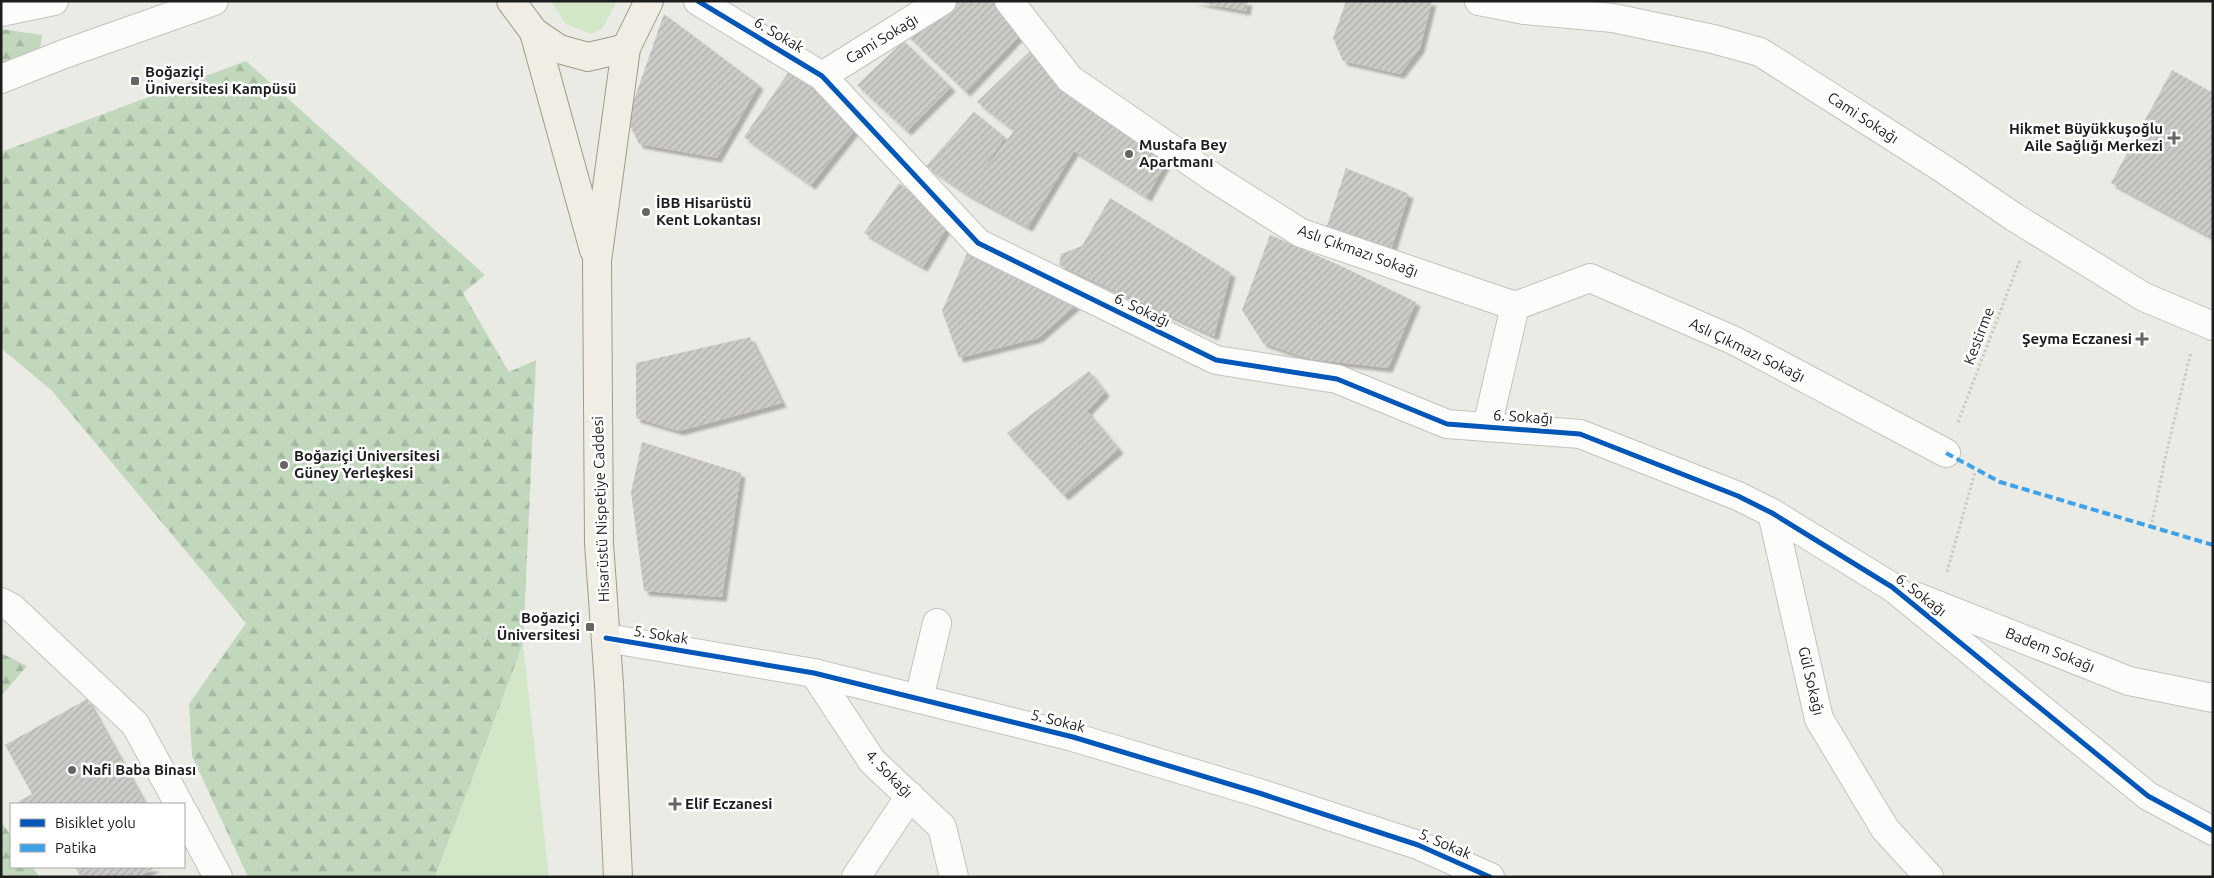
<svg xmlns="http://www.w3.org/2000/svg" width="2214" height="878" viewBox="0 0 2214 878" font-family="Ubuntu,sans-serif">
<defs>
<pattern id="forest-firs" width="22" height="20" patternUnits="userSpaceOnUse" patternTransform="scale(1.25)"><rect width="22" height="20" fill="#c1d8bd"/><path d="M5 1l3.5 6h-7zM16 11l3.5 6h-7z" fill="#a5b9a2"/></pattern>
<pattern id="building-hatch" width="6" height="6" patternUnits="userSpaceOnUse" patternTransform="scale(1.25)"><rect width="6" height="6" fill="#cccbc7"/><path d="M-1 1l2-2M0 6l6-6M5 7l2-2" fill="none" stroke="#afaeaa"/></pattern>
<filter id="shadow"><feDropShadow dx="4.5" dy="4.5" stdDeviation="1" flood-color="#0004"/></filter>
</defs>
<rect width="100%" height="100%" fill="#ebebe6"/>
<g fill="#d1e7c7">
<polygon points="551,1 617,1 602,29 591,34 566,24"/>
<polygon points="523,644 549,877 435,877"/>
</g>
<g fill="url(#forest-firs)">
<polygon points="1,29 42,35 40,50 1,65"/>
<polygon points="246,61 485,275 463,293 509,372 536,360 523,644 435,877 248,877 192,756 189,704 246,623 52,391 1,348 1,152"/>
<polygon points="1,653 27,666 1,696"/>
<polygon points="1,821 11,836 11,867 33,867 39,877 1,877"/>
</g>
<g fill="url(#building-hatch)" filter="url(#shadow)">
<polygon points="934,1 993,1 1022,33 966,92 902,30"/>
<polygon points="1193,1 1248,1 1246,11"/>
<polygon points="1346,1 1432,1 1420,48 1400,74 1343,61 1333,38"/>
<polygon points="664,14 759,85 717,158 639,144 627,120"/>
<polygon points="904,41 951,87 907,131 857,85"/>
<polygon points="1030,51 1056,74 1173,150 1147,197 1074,151 1028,227 967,194 926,166 974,112 1005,137 972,186 1014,131 977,102"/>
<polygon points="792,67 857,127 811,185 744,137"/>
<polygon points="2172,70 2213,93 2213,238 2111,183"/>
<polygon points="1346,168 1409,194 1391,250 1326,229"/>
<polygon points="899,183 949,224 923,267 864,233"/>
<polygon points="1110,198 1231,273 1214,336 1059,265 1061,254 1082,246"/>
<polygon points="1270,235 1341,266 1416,302 1388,368 1310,359 1263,343 1242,310"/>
<polygon points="969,249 1076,305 1038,338 959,358 942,311"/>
<polygon points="750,337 782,403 679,431 636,418 636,363"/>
<polygon points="1089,371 1105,392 1087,411 1119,449 1064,496 1007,433"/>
<polygon points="642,442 741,473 722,597 644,591 631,492"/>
<polygon points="87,699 145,804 14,804 32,794 5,745"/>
<polygon points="75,867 156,867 138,877 81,877"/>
</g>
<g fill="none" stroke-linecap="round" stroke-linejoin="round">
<defs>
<g id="minor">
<polyline points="698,1 822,76 978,243 1216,360 1337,379 1447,424 1580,434 1738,496 1772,513 1892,587 2148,796 2213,831"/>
<polyline points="1009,1 1070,79 1214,178 1301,233 1515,306 1487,427"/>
<polyline points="1479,1 1524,10 1613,18 1713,39 1760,52 1942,168 2014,217 2144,297 2213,326"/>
<polyline points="1,12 54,1"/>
<polyline points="822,76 942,1"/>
<polyline points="1,79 64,54 214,1"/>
<polyline points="1515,306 1590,278 1735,341 1946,453"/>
<polyline points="1772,513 1819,719 1885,829 1929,877"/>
<polyline points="1917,597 2129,681 2213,698"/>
<polyline points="1,602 12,608 135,724 179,804"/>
<polyline points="606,638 814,673 1073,737 1259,793 1418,845 1490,877"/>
<polyline points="814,673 872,761 942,827 954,877"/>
<polyline points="919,699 937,623"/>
<polyline points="184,813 218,877"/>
<polyline points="856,877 910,796"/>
</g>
<g id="major">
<polyline points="511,1 534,32 594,250"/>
<polyline points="534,32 559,49 588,57 626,48"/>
<polyline points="618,877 609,685 599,543 597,261 626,48 649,1"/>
</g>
</defs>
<use href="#minor" stroke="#c2c2c0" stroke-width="30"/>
<use href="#major" stroke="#9f9c85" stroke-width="30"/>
<g stroke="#d0c8c3" stroke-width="3" stroke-dasharray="2.5 2.5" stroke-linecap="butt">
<polyline points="1958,422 2020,260"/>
<polyline points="2151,527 2167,450 2191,352"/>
<polyline points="1947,572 1975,472"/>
</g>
<use href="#minor" stroke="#fcfcfb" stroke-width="28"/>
<use href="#major" stroke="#efede4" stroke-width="28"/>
<polyline stroke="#3da2ea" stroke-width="4" stroke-dasharray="8 4" stroke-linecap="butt" points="1946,453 2000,482 2213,545"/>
<defs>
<g id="cycleway">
<polyline points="698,1 822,76 978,243 1216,360 1337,379 1447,424 1580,434 1738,496 1772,513 1892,587 2148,796 2213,831"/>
<polyline points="606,638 814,673 1073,737 1259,793 1418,845 1490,877"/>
</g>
</defs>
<use href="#cycleway" stroke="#fff" stroke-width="8"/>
<use href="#cycleway" stroke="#0057b8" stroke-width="5"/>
</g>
<g fill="#656563" stroke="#fff" stroke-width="2">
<rect x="130" y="76" width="10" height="10" rx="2.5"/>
<path d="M2171.5 130.5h5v5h5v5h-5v5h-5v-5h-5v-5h5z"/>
<circle cx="1129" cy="154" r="5"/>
<circle cx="646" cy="212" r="5"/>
<path d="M2139.5 331.5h5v5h5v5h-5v5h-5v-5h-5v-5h5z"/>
<circle cx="284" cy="465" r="5"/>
<rect x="585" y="622" width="10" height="10" rx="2.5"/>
<circle cx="72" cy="770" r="5"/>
<path d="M672.5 796.5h5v5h5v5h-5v5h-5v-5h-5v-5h5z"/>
</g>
<g text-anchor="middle" stroke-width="5" stroke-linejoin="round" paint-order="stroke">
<g font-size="15" fill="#1d1d1d" stroke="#fff">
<text transform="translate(779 35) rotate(31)" y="5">6. Sokak</text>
<text transform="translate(882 39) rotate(-31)" y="5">Cami Sokağı</text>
<text transform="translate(1863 118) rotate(33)" y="5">Cami Sokağı</text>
<text transform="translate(1358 251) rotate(20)" y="5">Aslı Çıkmazı Sokağı</text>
<text transform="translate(1142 310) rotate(26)" y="5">6. Sokağı</text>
<text transform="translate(1979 336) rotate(-69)" y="5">Kestirme</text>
<text transform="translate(1747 350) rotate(26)" y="5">Aslı Çıkmazı Sokağı</text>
<text transform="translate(1523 417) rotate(4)" y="5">6. Sokağı</text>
<text transform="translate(601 509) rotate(-92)" y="5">Hisarüstü Nispetiye Caddesi</text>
<text transform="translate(1921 595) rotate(38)" y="5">6. Sokağı</text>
<text transform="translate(661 635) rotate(9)" y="5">5. Sokak</text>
<text transform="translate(2050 650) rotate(22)" y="5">Badem Sokağı</text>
<text transform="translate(1811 681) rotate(77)" y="5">Gül Sokağı</text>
<text transform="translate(1058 721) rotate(14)" y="5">5. Sokak</text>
<text transform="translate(889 774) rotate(46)" y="5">4. Sokağı</text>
<text transform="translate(1445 844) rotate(23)" y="5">5. Sokak</text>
</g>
<g font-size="15" font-weight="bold" fill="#1d1d1d" stroke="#fff" text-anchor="start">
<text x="145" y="77">Boğaziçi<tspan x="145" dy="17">Üniversitesi Kampüsü</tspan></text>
<text x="2163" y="134" text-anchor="end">Hikmet Büyükkuşoğlu<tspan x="2163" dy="17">Aile Sağlığı Merkezi</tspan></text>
<text x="1139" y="150">Mustafa Bey<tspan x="1139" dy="17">Apartmanı</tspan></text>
<text x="656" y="208">İBB Hisarüstü<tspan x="656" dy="17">Kent Lokantası</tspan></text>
<text x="2132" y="344" text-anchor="end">Şeyma Eczanesi</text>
<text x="294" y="461">Boğaziçi Üniversitesi<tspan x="294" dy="17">Güney Yerleşkesi</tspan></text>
<text x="580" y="623" text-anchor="end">Boğaziçi<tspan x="580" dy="17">Üniversitesi</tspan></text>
<text x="82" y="775">Nafi Baba Binası</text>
<text x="685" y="809">Elif Eczanesi</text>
</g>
</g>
<rect width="2214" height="878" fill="none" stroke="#1d1d1d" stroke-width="5"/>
<rect x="10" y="803" width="175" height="65" fill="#ffffff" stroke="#a5a5a5"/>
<rect x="20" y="819" width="25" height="8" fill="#0057b8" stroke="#a5a5a5"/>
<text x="55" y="828" font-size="15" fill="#1d1d1d">Bisiklet yolu</text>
<rect x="20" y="844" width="25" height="8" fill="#3da2ea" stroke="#a5a5a5"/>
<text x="55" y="853" font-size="15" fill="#1d1d1d">Patika</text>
</svg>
